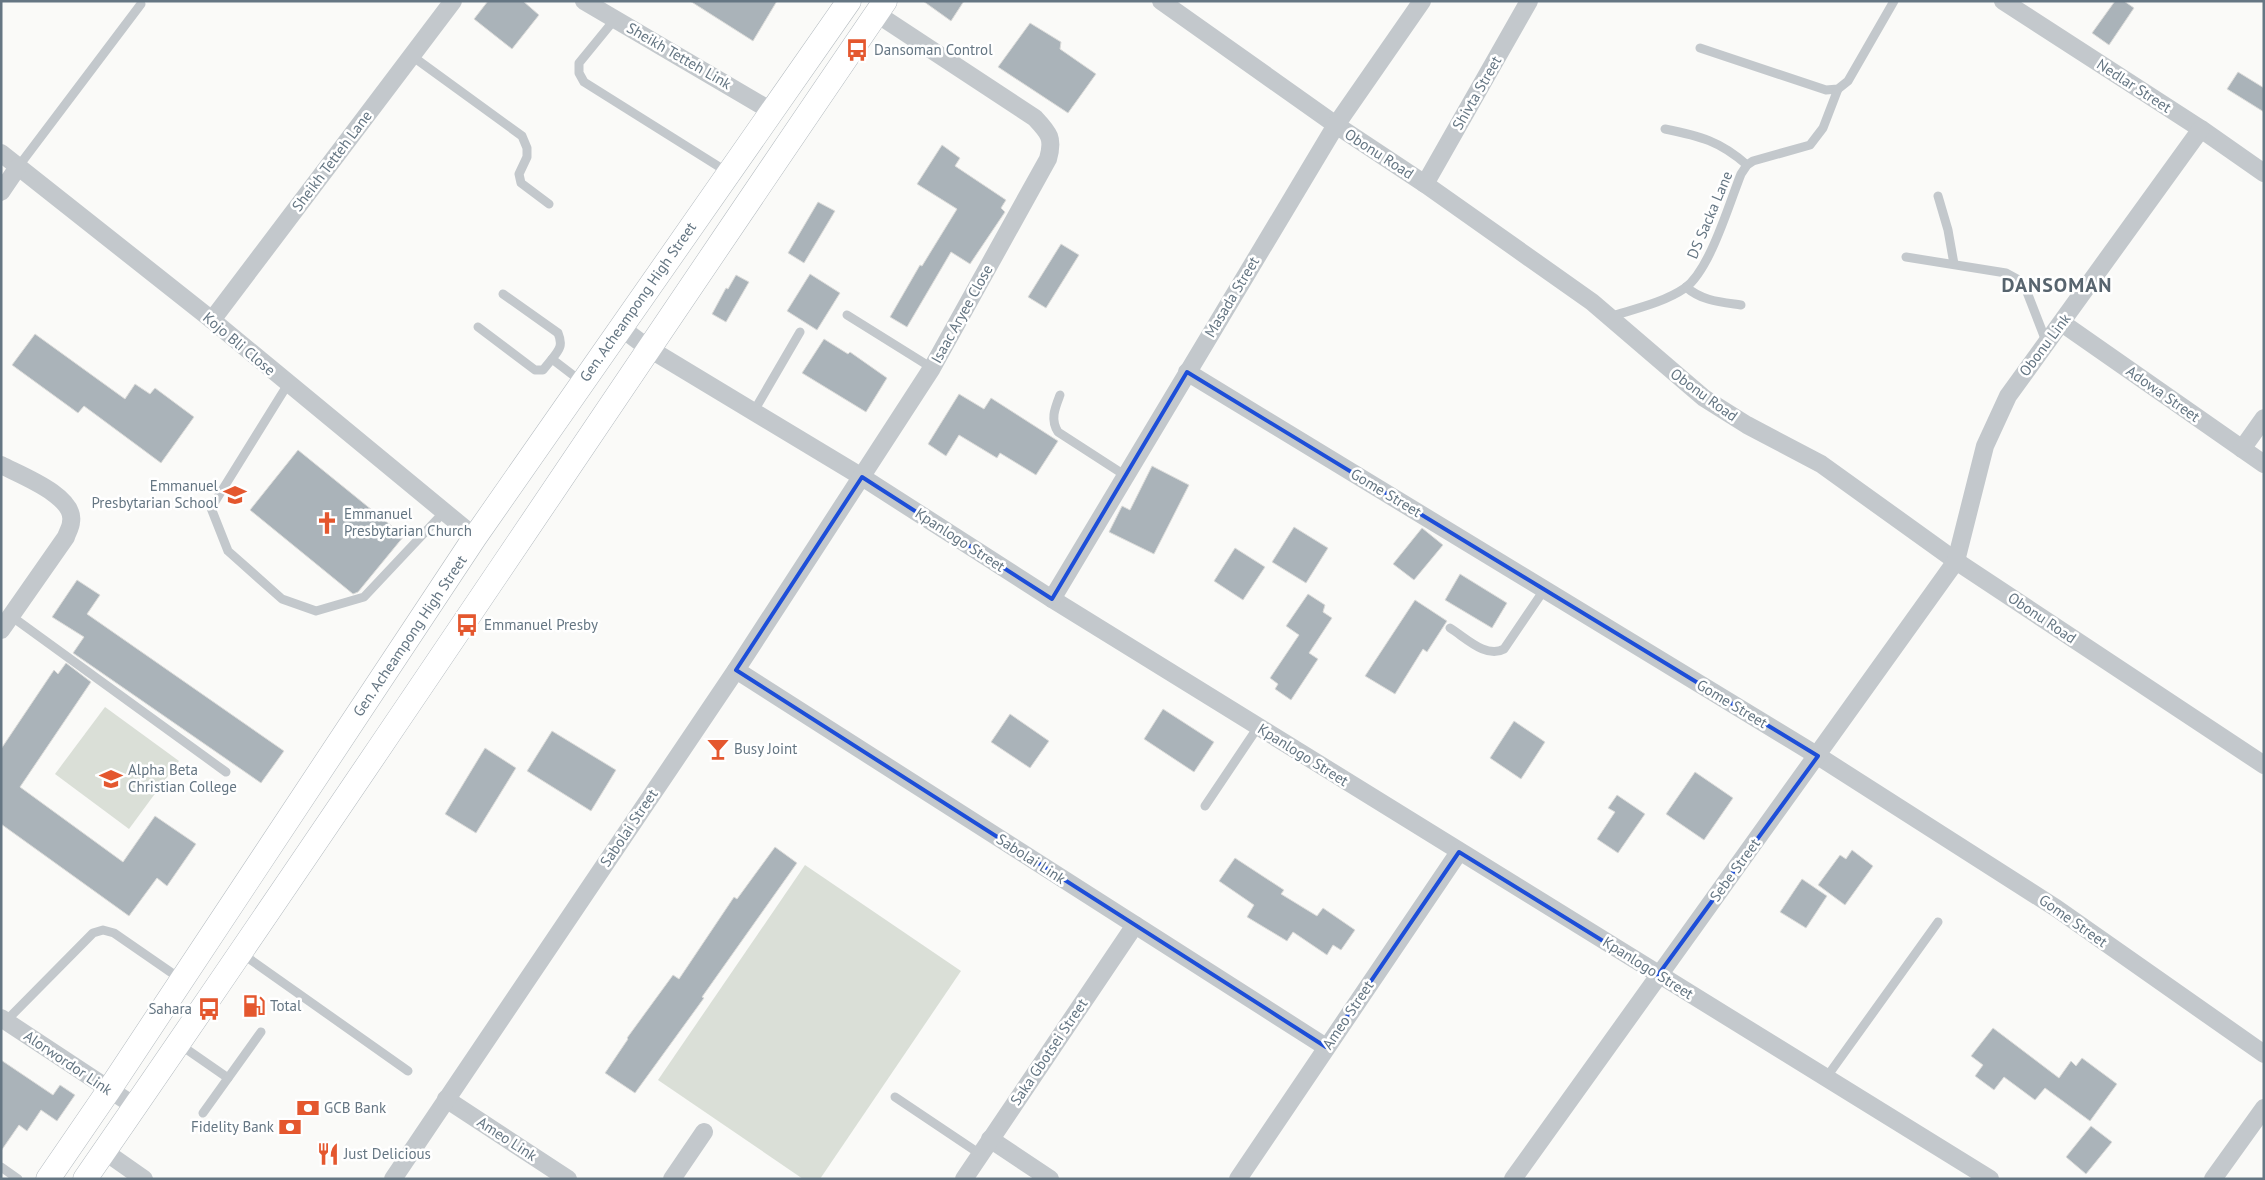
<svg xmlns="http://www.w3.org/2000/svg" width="2265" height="1180" viewBox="0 0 2265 1180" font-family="'PT Sans',sans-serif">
<rect width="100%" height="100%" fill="#fafaf8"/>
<g fill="#dadfd7">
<polygon points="105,707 179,761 129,829 55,774"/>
<polygon points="805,865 961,971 820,1179 803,1179 658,1080"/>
</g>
<g fill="#aab3b9" stroke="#dcdcda">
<polygon points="488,1 523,1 539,15 512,49 474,19"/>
<polygon points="690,1 777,1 753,41"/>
<polygon points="923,1 964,1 951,21"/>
<polygon points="2115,1 2124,1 2134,8 2109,45 2092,33"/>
<polygon points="1030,23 1061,42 1060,49 1096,74 1068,113 998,67"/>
<polygon points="2238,72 2264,88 2264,112 2227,89"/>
<polygon points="942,145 960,158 955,166 1006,200 1001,208 1005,212 970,264 951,252 907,327 890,317 920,265 922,266 957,209 917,184"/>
<polygon points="818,202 835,211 804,263 788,253"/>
<polygon points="1061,244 1079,255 1046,308 1028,297"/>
<polygon points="810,274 840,293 817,330 787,311"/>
<polygon points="736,275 749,282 726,322 712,314 726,288 728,289"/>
<polygon points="35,334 125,399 135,384 150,394 155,388 194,417 161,463 84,406 78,413 12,365"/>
<polygon points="824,339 848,354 850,352 887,378 866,412 802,373"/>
<polygon points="959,394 984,409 991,398 1058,441 1036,475 1000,453 997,458 959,435 946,456 928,444"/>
<polygon points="298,450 404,536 358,592 353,594 250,510"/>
<polygon points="1152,466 1189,485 1154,554 1109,532 1122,506 1130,510"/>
<polygon points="1294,527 1328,548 1306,583 1272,562"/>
<polygon points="1422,528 1443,545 1414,580 1393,564"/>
<polygon points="1235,548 1265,567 1243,600 1214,581"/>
<polygon points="1460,574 1507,603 1492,628 1445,600"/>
<polygon points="77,580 100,595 87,614 284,751 261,783 73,653 84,637 52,617"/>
<polygon points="1308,594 1325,605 1323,612 1332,618 1309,653 1318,659 1291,700 1275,689 1278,684 1270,678 1299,635 1286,626"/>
<polygon points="1415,600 1447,621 1427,652 1423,649 1395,694 1365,676"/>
<polygon points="66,663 91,682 20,787 123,862 155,816 196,844 167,886 157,878 129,916 1,824 1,749 54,670 58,674"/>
<polygon points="1163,709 1214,742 1194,772 1144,739"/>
<polygon points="1010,714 1049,741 1030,768 991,742"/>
<polygon points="1514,721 1545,742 1521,779 1490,758"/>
<polygon points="552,731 616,770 591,811 527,771"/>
<polygon points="485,748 516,768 476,833 445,814"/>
<polygon points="1695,772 1733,798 1704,840 1666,814"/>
<polygon points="1617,795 1645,814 1618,853 1597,839 1615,812 1608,808"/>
<polygon points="775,847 797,863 702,997 704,998 635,1093 605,1073 628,1039 627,1038 673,975 679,979 734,897 737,899"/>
<polygon points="1852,850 1873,866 1845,905 1818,885 1840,855 1846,859"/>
<polygon points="1235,858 1284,890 1281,894 1317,916 1323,908 1355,930 1341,950 1333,945 1327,955 1293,932 1287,941 1247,917 1254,905 1219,881"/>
<polygon points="1802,879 1827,896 1806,928 1780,912"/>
<polygon points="1993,1028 2059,1078 2071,1061 2076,1066 2082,1058 2117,1084 2090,1121 2045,1088 2035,1100 2004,1077 1994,1090 1975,1076 1983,1065 1971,1056"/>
<polygon points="1,1060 53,1095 60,1085 75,1095 57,1121 41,1110 27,1131 19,1125 1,1151"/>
<polygon points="2091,1126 2112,1142 2086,1174 2066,1157"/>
</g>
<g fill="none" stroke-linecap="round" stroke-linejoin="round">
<defs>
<g id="secondary">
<polyline points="48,1179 109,1090 475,537 849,1"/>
<path d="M85 1179C355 789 617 393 885 1"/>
</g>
</defs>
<use href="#secondary" stroke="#b3babf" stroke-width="25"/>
<g stroke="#c3c8cc" stroke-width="9">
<polyline points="615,19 579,63 579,73 584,82 729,173"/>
<polyline points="1700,48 1826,90 1838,89 1848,81 1894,1"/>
<polyline points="412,56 522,136 527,148 527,157 519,174 521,183 549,204"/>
<path d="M1665 129C1700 136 1720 141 1747 165"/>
<polyline points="18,167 141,4"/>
<polyline points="1938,196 1948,230 1954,264"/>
<polyline points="1906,257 2006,273 2017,279 2025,287 2046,341"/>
<path d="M1686 287C1702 301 1720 302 1741 305"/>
<path d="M503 294 558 333C563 345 560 349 552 359L582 382"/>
<polyline points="847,315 932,368"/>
<path d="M1609 317C1634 309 1663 303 1685 288 1710 270 1729 204 1741 174L1747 165 1753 161 1810 145 1823 128 1838 89"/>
<polyline points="478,327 535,370 543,370 552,359"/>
<polyline points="288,384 211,508 228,551 282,599 316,611 364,597 444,512"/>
<path d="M1060 395C1055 408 1050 419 1058 432L1126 476"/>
<polyline points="754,411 800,332"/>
<polyline points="11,616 226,772"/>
<path d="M1450 628C1465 637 1486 659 1504 649L1544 590"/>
<polyline points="1205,806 1258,727"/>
<polyline points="241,953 408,1071"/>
<polyline points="6,1021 93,933 103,930 114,933 182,980"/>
<polyline points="179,1044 228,1078"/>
<polyline points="1826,1078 1938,922"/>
<polyline points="895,1097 980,1154"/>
<polyline points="203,1113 261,1032"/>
<polyline points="1,1167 18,1179"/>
</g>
<g stroke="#c3c8cc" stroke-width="18">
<polyline points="584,1 773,112"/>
<polyline points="1161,1 1336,125 1425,184 1592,302 1704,398 1747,425 1821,464 1956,561 2264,765"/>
<polyline points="2003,1 2201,129 2264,173"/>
<polyline points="1,153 212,320 475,537"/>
<polyline points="1425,184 1529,1"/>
<polyline points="1,192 18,167"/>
<polyline points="212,320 453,1"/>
<polyline points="2062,323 2264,464"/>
<polyline points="620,327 648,348 862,477 1052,599 1990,1179"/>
<polyline points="1187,372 1818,756 2056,908 2264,1054"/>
<polyline points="2242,449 2264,418"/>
<path d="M1 465C20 475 76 496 71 522 71 527 67 533 66 537L1 630"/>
<polyline points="1052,599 1336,125 1422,1"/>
<polyline points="736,670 1326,1047"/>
<polyline points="1,1018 136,1107"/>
<polyline points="446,1099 568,1179"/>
<polyline points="990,1139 1050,1179"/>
<polyline points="104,1151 144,1179"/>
<path d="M393 1179 736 670 932 368 1048 159C1054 138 1049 133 1035 118L877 14"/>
<polyline points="672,1179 704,1132"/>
<polyline points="964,1179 1135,925"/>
<polyline points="1238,1179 1459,852"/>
<polyline points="1513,1179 1956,561 1985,446 2008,396 2201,129"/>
<polyline points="2213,1179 2264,1108"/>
</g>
<use href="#secondary" stroke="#fff" stroke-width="24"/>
</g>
<path fill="none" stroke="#1d4ed8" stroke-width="4" stroke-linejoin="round" d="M1187 372 1818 756 1658 975 1459 852 1326 1047 736 670 862 477 1052 599Z"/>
<defs>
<symbol id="bus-bare" viewBox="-9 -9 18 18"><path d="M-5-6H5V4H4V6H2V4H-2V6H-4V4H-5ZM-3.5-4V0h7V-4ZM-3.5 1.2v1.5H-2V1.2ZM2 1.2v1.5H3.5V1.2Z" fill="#e4572e" stroke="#fff" stroke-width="2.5" paint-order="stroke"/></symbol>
<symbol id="school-bare" viewBox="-9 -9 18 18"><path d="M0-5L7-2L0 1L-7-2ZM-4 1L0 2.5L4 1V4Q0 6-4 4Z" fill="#e4572e" stroke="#fff" stroke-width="2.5" paint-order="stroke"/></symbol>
<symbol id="church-bare" viewBox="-9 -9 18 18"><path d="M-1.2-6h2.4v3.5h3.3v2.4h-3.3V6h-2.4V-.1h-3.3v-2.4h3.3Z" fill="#e4572e" stroke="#fff" stroke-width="2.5" paint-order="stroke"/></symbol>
<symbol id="bar-bare" viewBox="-9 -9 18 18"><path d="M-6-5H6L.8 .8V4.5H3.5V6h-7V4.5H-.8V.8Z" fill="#e4572e" stroke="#fff" stroke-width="2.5" paint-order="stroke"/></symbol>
<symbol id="fuel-bare" viewBox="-9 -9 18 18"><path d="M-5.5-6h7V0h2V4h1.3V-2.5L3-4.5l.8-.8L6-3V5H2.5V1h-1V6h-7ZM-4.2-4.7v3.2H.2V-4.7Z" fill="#e4572e" stroke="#fff" stroke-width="2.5" paint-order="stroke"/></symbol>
<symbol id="bank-bare" viewBox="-9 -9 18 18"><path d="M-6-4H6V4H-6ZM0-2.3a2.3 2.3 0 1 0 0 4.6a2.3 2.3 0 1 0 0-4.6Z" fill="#e4572e" stroke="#fff" stroke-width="2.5" paint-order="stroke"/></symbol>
<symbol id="restaurant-bare" viewBox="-9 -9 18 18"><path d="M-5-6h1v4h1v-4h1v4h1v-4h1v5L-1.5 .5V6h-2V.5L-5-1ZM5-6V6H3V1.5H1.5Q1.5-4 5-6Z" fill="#e4572e" stroke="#fff" stroke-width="2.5" paint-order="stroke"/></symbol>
</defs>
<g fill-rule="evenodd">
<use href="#bus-bare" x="841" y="34" width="32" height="32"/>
<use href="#school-bare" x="219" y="479" width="32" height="32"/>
<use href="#church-bare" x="311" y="507" width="32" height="32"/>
<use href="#bus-bare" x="451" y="609" width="32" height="32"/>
<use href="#bar-bare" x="702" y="733" width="32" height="32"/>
<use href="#school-bare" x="95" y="763" width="32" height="32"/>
<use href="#fuel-bare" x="238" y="990" width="32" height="32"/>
<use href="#bus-bare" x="193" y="993" width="32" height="32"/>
<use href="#bank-bare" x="292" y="1092" width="32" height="32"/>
<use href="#bank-bare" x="274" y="1111" width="32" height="32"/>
<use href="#restaurant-bare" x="312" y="1138" width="32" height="32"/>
</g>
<g text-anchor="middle" stroke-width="5" stroke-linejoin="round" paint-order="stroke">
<g font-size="15" fill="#657683" stroke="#fff" text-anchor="start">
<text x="874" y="55">Dansoman Control</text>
<text x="218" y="491" text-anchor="end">Emmanuel<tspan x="218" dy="17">Presbytarian School</tspan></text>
<text x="344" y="519">Emmanuel<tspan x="344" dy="17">Presbytarian Church</tspan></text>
<text x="484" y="630">Emmanuel Presby</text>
<text x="734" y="754">Busy Joint</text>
<text x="128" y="775">Alpha Beta<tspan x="128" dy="17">Christian College</tspan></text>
<text x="270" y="1011">Total</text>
<text x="192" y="1014" text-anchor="end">Sahara</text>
<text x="324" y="1113">GCB Bank</text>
<text x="274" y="1132" text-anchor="end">Fidelity Bank</text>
<text x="344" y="1159">Just Delicious</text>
</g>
<g font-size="15" fill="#657683" stroke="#fff">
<text transform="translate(679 56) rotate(30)" y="5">Sheikh Tetteh Link</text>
<text transform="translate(2134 86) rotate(33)" y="5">Nedlar Street</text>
<text transform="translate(1477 93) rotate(-60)" y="5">Shivta Street</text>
<text transform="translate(1379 154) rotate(33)" y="5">Obonu Road</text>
<text transform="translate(332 161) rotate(-53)" y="5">Sheikh Tetteh Lane</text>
<text transform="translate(1710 215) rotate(-67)" y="5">DS Sacka Lane</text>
<text transform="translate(1232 297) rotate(-59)" y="5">Masada Street</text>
<text transform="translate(638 302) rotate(-55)" y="5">Gen. Acheampong High Street</text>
<text transform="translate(962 314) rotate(-61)" y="5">Isaac Aryee Close</text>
<text transform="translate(239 344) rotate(40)" y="5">Kojo Bli Close</text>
<text transform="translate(2045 345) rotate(-53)" y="5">Obonu Link</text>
<text transform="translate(2163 394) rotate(35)" y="5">Adowa Street</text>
<text transform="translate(1704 395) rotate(36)" y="5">Obonu Road</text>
<text transform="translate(1386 493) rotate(31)" y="5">Gome Street</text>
<text transform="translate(960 540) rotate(33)" y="5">Kpanlogo Street</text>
<text transform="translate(2042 618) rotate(34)" y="5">Obonu Road</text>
<text transform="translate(410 636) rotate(-56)" y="5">Gen. Acheampong High Street</text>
<text transform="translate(1732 704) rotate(31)" y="5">Gome Street</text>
<text transform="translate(1303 755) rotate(32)" y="5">Kpanlogo Street</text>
<text transform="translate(629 828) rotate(-56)" y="5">Sabolai Street</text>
<text transform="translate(1031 859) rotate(33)" y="5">Sabolai Link</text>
<text transform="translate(1735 870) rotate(-54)" y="5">Sebe Street</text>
<text transform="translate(2073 921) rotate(35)" y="5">Gome Street</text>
<text transform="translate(1648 968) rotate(32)" y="5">Kpanlogo Street</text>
<text transform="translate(1348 1015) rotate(-56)" y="5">Ameo Street</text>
<text transform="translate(1049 1052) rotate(-56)" y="5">Saka Gbotsei Street</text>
<text transform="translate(68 1063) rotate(34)" y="5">Alorwordor Link</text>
<text transform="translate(507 1139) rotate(33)" y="5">Ameo Link</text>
</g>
<g font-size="20" font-weight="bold" letter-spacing="1" fill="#57646e" stroke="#fff">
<text x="2057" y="292">DANSOMAN</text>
</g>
</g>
<rect width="2265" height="1180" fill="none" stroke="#657683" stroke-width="5"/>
</svg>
